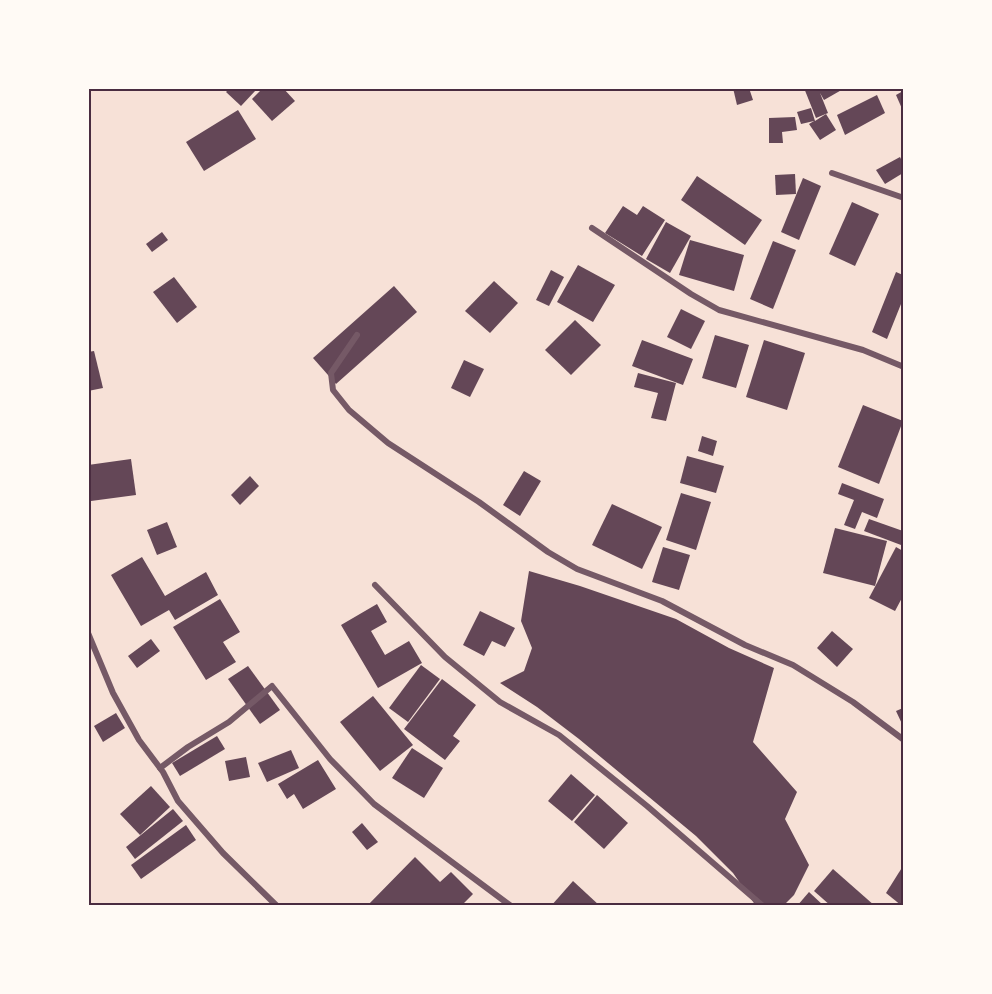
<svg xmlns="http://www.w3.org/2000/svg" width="992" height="994" viewBox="0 0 992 994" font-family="Lato,sans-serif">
<rect width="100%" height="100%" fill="#f7e1d7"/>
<g fill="#644757">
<polygon points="230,88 258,88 241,106 226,92"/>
<polygon points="263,88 283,88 295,101 272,121 252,99"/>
<polygon points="733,88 749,88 753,100 737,105"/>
<polygon points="804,88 845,88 824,100 820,93 828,113 816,118"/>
<polygon points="903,91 903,111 896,95"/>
<polygon points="877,95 885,113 845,135 837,115"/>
<polygon points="811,108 815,121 826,114 836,130 820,140 809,124 814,121 801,124 797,112"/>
<polygon points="238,110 256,139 204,171 186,142"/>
<polygon points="795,117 797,130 782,132 783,143 769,143 769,118"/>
<polygon points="900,157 903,163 903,173 885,184 876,170"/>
<polygon points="795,174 796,194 776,195 775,175"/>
<polygon points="697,176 762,220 745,245 681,200"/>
<polygon points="803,178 821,186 799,240 781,232"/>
<polygon points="852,202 879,214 855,266 829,254"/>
<polygon points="623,206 637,215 643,206 665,220 642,256 605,233"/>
<polygon points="666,222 691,236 670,273 646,259"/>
<polygon points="162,232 168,240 152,252 146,244"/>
<polygon points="690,240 744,255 734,291 679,275"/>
<polygon points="773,241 796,250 773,309 750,299"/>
<polygon points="578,265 615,285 593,322 557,302"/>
<polygon points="551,270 564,277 549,306 536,300"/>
<polygon points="896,272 903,275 903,299 887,339 872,332"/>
<polygon points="174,277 197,307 177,323 153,292"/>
<polygon points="494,281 518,303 490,333 465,311"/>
<polygon points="394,286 417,312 336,384 313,358"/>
<polygon points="681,309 705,321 691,349 667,337"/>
<polygon points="575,320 601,345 571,375 545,350"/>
<polygon points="715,335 749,345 736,388 702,378"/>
<polygon points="642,340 693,359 683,385 632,366"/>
<polygon points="764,340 805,353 787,410 746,397"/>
<polygon points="94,351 103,388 88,391 88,352"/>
<polygon points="464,360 484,369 470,397 451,388"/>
<polygon points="638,373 676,383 666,421 651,418 658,393 634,387"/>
<polygon points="863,405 903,421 879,484 838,467"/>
<polygon points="702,436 717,441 713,456 698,451"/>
<polygon points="687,456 724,466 716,493 680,483"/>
<polygon points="131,459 136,495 91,501 88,482 88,465"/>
<polygon points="524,471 541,481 520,516 503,505"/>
<polygon points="250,476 259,486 240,505 231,495"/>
<polygon points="842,483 884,499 877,518 862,512 855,529 844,525 854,500 838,494"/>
<polygon points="681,493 711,502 696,550 666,540"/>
<polygon points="612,504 662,527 642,569 592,545"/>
<polygon points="869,519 903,531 903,539 901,545 864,531"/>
<polygon points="167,522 177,547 157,555 147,530"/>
<polygon points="835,528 887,541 875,586 823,573"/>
<polygon points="663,547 690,555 679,590 652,582"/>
<polygon points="896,547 903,551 903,596 895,611 869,598"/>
<polygon points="142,557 165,596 206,572 218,595 175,620 169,610 141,626 111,575"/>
<polygon points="529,571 580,586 676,619 729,648 774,668 753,742 797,792 785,819 809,865 794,895 783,906 756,906 733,873 696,836 579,739 537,707 500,683 524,671 532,648 521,621"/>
<polygon points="220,599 240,632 223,642 236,662 206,680 173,627"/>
<polygon points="377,604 387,622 371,631 385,655 409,641 422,663 378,688 341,625"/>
<polygon points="480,611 515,628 505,647 492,641 484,656 463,645"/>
<polygon points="832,631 853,649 837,667 817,648"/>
<polygon points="151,639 160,651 137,668 128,656"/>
<polygon points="421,665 440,679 408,722 389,708"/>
<polygon points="248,666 280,710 260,724 228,679"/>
<polygon points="442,679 476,705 453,736 460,741 445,760 404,729"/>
<polygon points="373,696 413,745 380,771 340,722"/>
<polygon points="903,708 903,726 896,711"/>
<polygon points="116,713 125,728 103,742 94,726"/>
<polygon points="217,736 225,749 180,776 172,763"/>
<polygon points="412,748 443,768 424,798 392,778"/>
<polygon points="291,750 299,768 267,782 258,763"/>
<polygon points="246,757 250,777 229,781 225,761"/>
<polygon points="318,760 336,789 303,809 294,794 287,799 278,784"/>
<polygon points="571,774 595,795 572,821 548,801"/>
<polygon points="151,786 170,807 140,835 120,814"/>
<polygon points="597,795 628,823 604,849 574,822"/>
<polygon points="173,809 183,821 135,859 126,847"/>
<polygon points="362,823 378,842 367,850 352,832"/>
<polygon points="186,825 196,840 141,879 131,865"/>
<polygon points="415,857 440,882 451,872 473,894 461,906 367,906"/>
<polygon points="903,866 903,906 902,906 886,893"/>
<polygon points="833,869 875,906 831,906 814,891"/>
<polygon points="573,881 600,906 551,906"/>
<polygon points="809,892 824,906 797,906"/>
</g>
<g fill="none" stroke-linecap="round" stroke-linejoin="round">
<g stroke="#755966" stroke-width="6">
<polyline points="832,173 904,198"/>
<polyline points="592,228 691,294 719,310 863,350 904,367"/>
<polyline points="357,335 331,373 333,390 349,410 388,443 479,502 548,552 577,569 662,601 745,645 793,665 853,702 904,740"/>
<polyline points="375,585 445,657 500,702 559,735 647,806 763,906"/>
<polyline points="88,633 113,693 139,740 163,772 178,801 223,853 277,906"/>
<polyline points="160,768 188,747 229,722 272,686 330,759 374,804 511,906"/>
</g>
</g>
<rect width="992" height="994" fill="none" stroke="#fffaf5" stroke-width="180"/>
<rect x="90" y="90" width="812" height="814" fill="none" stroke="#4a2c40" stroke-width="2"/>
</svg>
